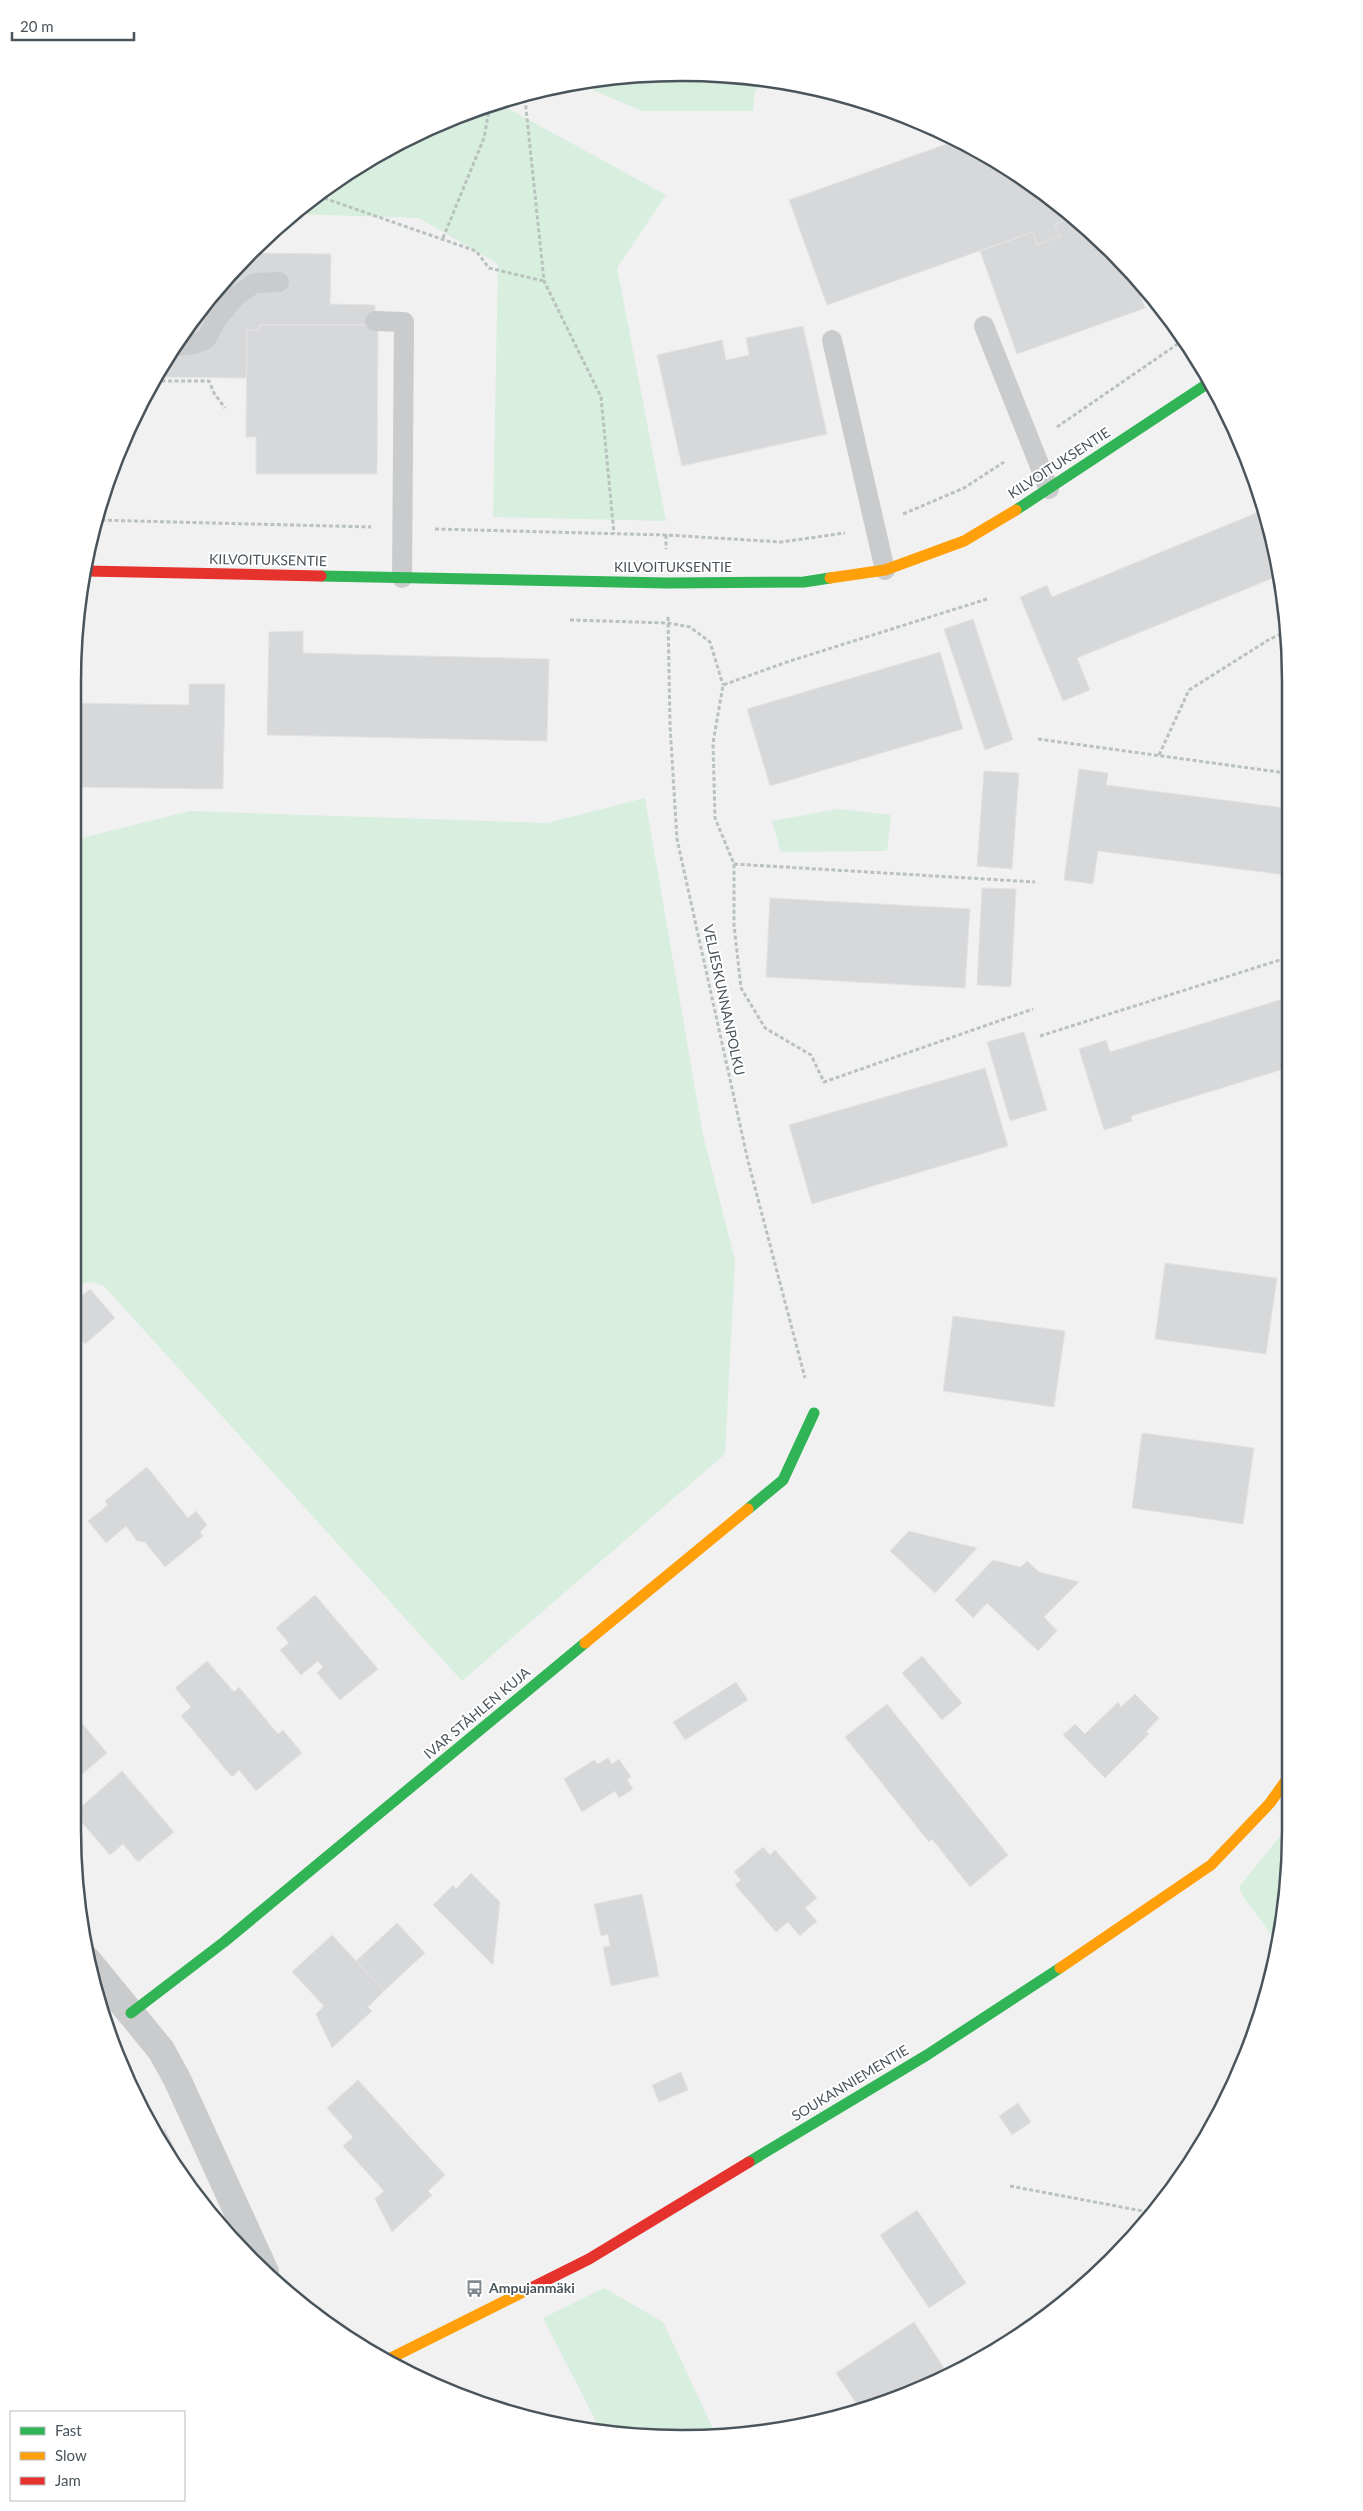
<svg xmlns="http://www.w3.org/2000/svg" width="1363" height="2511" viewBox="0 0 1363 2511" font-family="Lato,sans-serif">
<rect width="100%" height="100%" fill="#f1f1f1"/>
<g fill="#d8eedf">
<polygon points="722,74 771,82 755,90 753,111 642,111 593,90 603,78"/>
<polygon points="496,102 666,195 617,268 666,521 493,517 498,264 419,218 293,214 377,154 486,105"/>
<polygon points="645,798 703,1135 735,1260 725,1454 462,1681 104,1286 91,1282 73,1286 74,840 190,811 547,823"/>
<polygon points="838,809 891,815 887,851 781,852 772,821"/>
<polygon points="1289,1825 1289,1869 1277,1942 1244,1898 1239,1887"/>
<polygon points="604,2288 663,2322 717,2437 641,2437 601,2431 543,2318"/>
<polygon points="451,2393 496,2402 501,2410"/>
</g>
<g fill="#d7d8da" stroke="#e3e3e4">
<polygon points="958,140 1073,217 1055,224 1060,236 1037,245 1033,232 827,305 789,200"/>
<polygon points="1073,217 1083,223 1134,278 1145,308 1017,354 980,251 1033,232 1037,245 1060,236 1055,224"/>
<polygon points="252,253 331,254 330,304 375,305 375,321 378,325 260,325 260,330 247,330 246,378 157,377 199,311"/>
<polygon points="260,325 378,325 377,474 256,474 256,437 246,437 247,330 260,330"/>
<polygon points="803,326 827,434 682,466 657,355 722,340 726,360 749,355 746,338"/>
<polygon points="1261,511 1278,576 1077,658 1090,690 1063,701 1020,597 1047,585 1052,597"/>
<polygon points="973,619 1013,740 985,750 944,629"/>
<polygon points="303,631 303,653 549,659 547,741 267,735 269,632"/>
<polygon points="940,652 963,729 770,786 747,709"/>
<polygon points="189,684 225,684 223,789 74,787 74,703 189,705"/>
<polygon points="1079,769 1108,773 1106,785 1286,808 1286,875 1098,851 1093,884 1064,880"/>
<polygon points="984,771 1019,773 1012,869 977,866"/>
<polygon points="982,888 1016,889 1011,987 977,985"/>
<polygon points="770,898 970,909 965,988 766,977"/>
<polygon points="1286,998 1287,1068 1131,1116 1132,1121 1104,1130 1079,1049 1106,1040 1110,1052"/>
<polygon points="1024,1032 1047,1110 1010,1121 987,1042"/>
<polygon points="985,1068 1008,1146 812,1204 789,1125"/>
<polygon points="1165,1263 1277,1278 1266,1354 1155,1339"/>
<polygon points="90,1289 115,1318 85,1344 73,1330 73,1304"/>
<polygon points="953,1316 1065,1331 1054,1407 943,1391"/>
<polygon points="73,1426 83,1437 73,1446"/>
<polygon points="1142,1433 1254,1448 1243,1524 1132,1508"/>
<polygon points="147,1467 188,1518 196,1511 207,1525 200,1532 203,1536 165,1567 145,1542 137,1541 126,1526 106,1543 88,1521 108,1505 105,1501"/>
<polygon points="909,1531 977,1548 935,1593 890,1551"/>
<polygon points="993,1560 1021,1567 1027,1561 1039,1572 1079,1582 1044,1617 1057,1631 1038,1651 987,1603 973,1618 955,1600"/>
<polygon points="315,1595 378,1669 340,1700 317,1673 323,1667 318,1661 301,1675 280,1650 289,1643 276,1628"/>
<polygon points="73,1623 80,1632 73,1638"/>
<polygon points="922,1656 962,1703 942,1720 902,1673"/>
<polygon points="207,1661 234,1692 239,1687 278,1734 283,1730 302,1753 256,1791 239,1770 232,1777 181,1716 191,1707 175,1688"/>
<polygon points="736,1682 748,1700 685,1740 673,1722"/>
<polygon points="1135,1694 1159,1718 1146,1732 1149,1734 1105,1778 1063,1735 1075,1724 1085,1734 1118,1702 1121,1707"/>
<polygon points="887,1704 1008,1855 970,1887 932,1839 929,1842 845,1737"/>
<polygon points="79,1720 107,1753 73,1782 73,1726"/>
<polygon points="608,1758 612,1764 619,1759 631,1777 627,1779 633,1789 619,1798 615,1791 582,1812 564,1779 594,1760 598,1764"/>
<polygon points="122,1771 174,1832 138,1862 123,1844 110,1855 74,1813"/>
<polygon points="763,1847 770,1855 775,1850 817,1898 805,1908 817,1921 800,1936 788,1922 776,1932 735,1885 741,1880 734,1872"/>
<polygon points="471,1873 500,1902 493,1965 433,1905 453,1885 456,1889"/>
<polygon points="642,1894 659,1976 611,1986 603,1947 610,1946 608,1934 601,1936 594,1904"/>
<polygon points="397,1923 425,1953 384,1991 356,1961"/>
<polygon points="332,1935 384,1991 368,2007 372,2011 332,2048 316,2014 324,2006 292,1972"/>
<polygon points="681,2072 688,2090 659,2102 652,2085"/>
<polygon points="358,2080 445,2175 428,2191 432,2195 392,2232 375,2199 384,2191 343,2146 353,2137 327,2108"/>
<polygon points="1018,2103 1031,2122 1012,2135 999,2116"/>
<polygon points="165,2129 184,2168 179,2171 154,2134"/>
<polygon points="917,2210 966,2283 929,2308 880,2235"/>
<polygon points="914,2322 944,2368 938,2373 941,2378 920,2389 918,2385 901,2397 861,2410 836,2373"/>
</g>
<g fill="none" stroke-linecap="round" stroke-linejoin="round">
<g stroke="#b9c2bf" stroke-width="3" stroke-dasharray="4 2.5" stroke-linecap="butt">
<polyline points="520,97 525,99 530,95"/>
<polyline points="525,99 544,281 601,397 614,534"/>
<polyline points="318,196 476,251 489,268 544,281"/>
<polyline points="443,238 484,138 490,104"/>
<polyline points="163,373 163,381 209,381 214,393 225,408"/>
<polyline points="1057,427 1182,341"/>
<polyline points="903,514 964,488 1004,462"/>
<polyline points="95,520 371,527"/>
<polyline points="435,529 666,535 781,542 845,533"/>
<polyline points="666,535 666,549"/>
<polyline points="987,599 787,662 723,685 713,743 715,818 734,864 734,925 741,988 765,1028 811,1055 824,1082 1033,1009"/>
<polyline points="668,617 670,725 677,839 748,1161 805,1378"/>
<polyline points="570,620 668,623 690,627 710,642 723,685"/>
<polyline points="1038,739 1286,773"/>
<polyline points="1159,755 1189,690 1270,639 1285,632"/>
<polyline points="734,864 1035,882"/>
<polyline points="1040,1036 1286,958"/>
<polyline points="1010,2186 1153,2213"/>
</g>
<g stroke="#c9cbcc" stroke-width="20">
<polyline points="375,321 404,322 402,578"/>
<polyline points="984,326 1049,489"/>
<polyline points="832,340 885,570"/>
<polyline points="177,346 194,344 206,339 217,319 236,296 255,283 279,282"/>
</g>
<polyline stroke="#c9cbcc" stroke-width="28" points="87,1960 161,2050 177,2079 265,2272"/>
<g stroke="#30b455" stroke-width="11">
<polyline points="1016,510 1207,384"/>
<polyline points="321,576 667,583 804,582 830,578"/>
<polyline points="748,1509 783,1480 814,1413"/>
<polyline points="131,2013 224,1942 585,1643"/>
<polyline points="749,2162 927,2055 1060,1968"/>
</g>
<g stroke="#ff9f0a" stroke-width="11">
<polyline points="830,578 885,570 964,541 1016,510"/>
<polyline points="585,1643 748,1509"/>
<polyline points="1060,1968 1211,1865 1270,1803 1289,1776"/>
<polyline points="387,2360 529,2289"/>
</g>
<g stroke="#e5322d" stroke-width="11">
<polyline points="86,571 321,576"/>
<polyline points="529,2289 589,2259 749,2162"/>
</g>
</g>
<defs>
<symbol id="bus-bare" viewBox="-9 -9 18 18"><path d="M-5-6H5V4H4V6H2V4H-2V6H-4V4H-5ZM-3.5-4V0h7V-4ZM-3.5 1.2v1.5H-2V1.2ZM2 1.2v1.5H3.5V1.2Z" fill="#848b90" stroke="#fff" stroke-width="2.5" paint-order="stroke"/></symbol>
</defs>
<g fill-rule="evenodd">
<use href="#bus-bare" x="462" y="2276" width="25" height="25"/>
</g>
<g text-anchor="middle" stroke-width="4" stroke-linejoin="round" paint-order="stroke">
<g font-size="14" fill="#4a545b" stroke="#fff">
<text transform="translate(1059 463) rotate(-33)" y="5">KILVOITUKSENTIE</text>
<text transform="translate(268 560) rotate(1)" y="5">KILVOITUKSENTIE</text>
<text x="673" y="572">KILVOITUKSENTIE</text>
<text transform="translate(724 1000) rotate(78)" y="5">VELJESKUNNANPOLKU</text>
<text transform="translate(477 1713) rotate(-40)" y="5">IVAR STÅHLEN KUJA</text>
<text transform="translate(850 2083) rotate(-31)" y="5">SOUKANNIEMENTIE</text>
</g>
<g font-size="14" font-weight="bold" fill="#4a545b" stroke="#fff" text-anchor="start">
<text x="489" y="2293">Ampujanmäki</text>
</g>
</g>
<path d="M0 0H1363V2511H0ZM681 81H682A600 600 0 0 1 1282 681V1830A600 600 0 0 1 682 2430H681A600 600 0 0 1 81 1830V681A600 600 0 0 1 681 81Z" fill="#fff" fill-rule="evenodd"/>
<path fill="none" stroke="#4a545b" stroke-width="2.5" d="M681 81H682A600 600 0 0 1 1282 681V1830A600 600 0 0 1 682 2430H681A600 600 0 0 1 81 1830V681A600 600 0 0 1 681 81Z"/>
<rect x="10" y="2411" width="175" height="90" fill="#ffffff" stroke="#b7bbbd"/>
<rect x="20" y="2427" width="25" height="8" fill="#30b455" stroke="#b7bbbd"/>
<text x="55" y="2436" font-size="15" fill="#4a545b">Fast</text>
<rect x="20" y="2452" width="25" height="8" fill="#ff9f0a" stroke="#b7bbbd"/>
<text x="55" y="2461" font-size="15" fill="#4a545b">Slow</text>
<rect x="20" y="2477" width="25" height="8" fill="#e5322d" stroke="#b7bbbd"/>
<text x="55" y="2486" font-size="15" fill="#4a545b">Jam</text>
<path d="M12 32v8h122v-8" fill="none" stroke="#4a545b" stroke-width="2.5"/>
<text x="20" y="32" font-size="15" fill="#4a545b" stroke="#ffffff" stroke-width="4" paint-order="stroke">20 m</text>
</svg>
